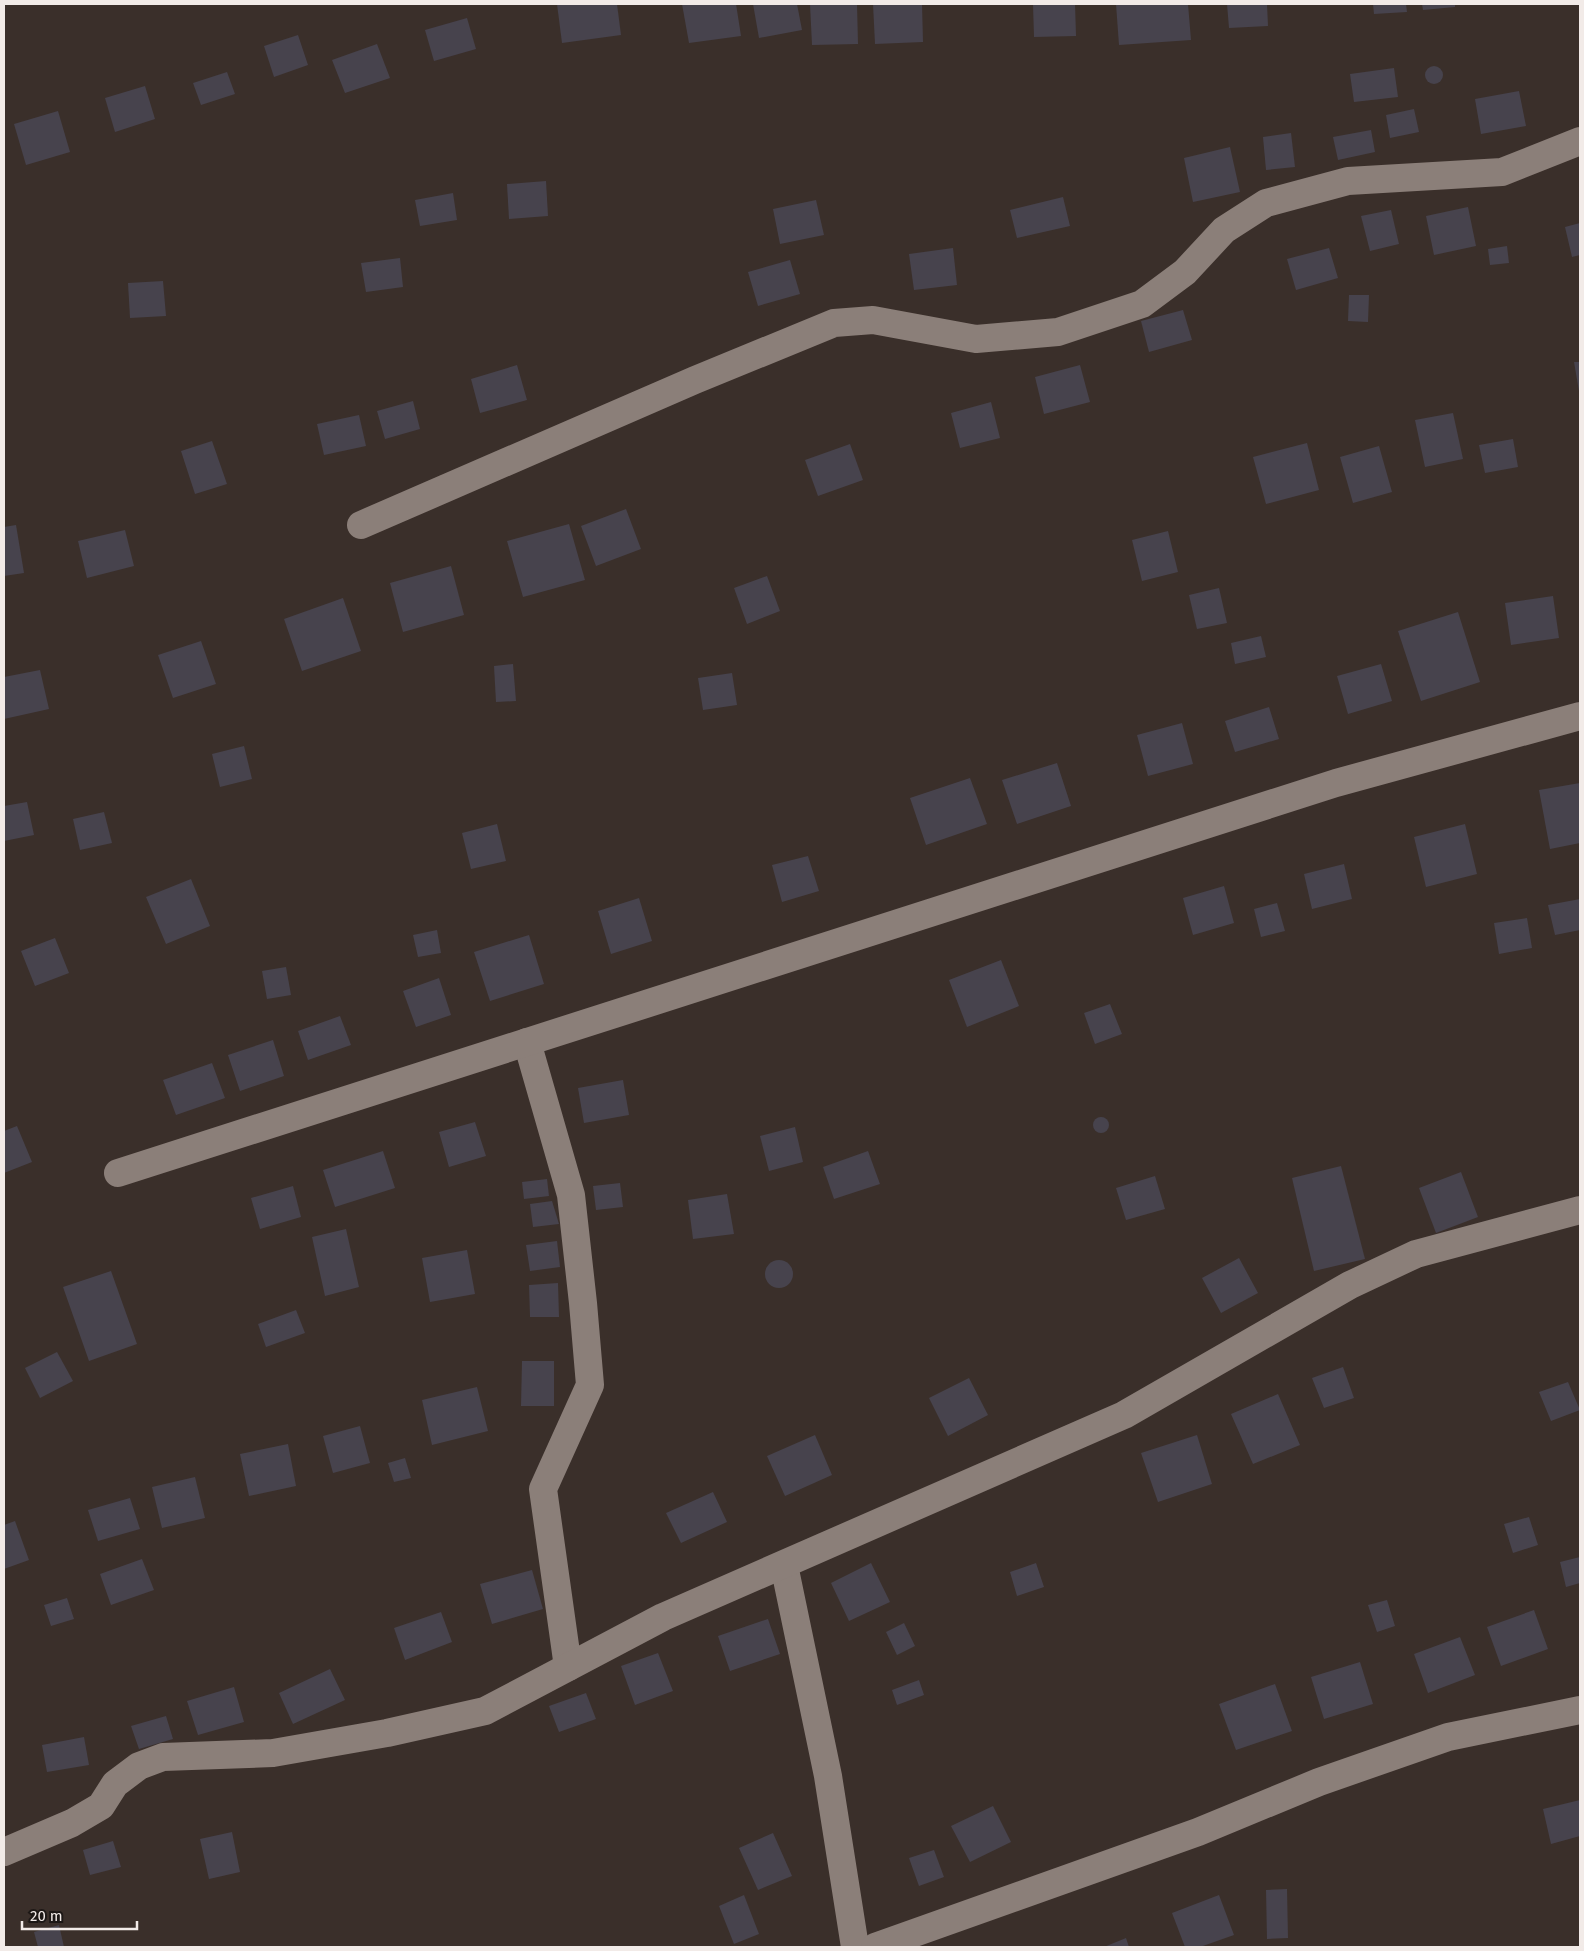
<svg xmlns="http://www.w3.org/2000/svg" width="1584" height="1951" viewBox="0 0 1584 1951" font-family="'Fira Sans',sans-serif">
<rect width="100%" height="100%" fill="#3a2f2a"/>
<g fill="#47434d">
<polygon points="557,4 617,4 621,35 562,43"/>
<polygon points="682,4 736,4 741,36 689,43"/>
<polygon points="753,4 797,4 802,30 759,38"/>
<polygon points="810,4 857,4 858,44 812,45"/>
<polygon points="873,4 922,4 923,42 875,44"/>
<polygon points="1033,4 1075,4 1076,36 1034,37"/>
<polygon points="1116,4 1188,4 1191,40 1119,45"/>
<polygon points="1227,4 1267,4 1268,26 1229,28"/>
<polygon points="1373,4 1406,4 1407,12 1374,14"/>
<polygon points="1422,4 1455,4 1455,7 1423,10"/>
<polygon points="467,18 476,49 434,61 425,30"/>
<polygon points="298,35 308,65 274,77 264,46"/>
<polygon points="377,44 390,78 345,93 332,60"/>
<circle cx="1434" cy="75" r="9"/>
<polygon points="1394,68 1398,97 1354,102 1350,74"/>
<polygon points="227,72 235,94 201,105 193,83"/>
<polygon points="145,86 155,119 115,132 105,98"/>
<polygon points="1519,91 1526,126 1481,134 1475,99"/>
<polygon points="1414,109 1419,132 1390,138 1386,115"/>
<polygon points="58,111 70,152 26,165 14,124"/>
<polygon points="1371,130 1375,152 1338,160 1333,137"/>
<polygon points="1291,133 1295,167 1266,170 1263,137"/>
<polygon points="1230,147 1240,192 1193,202 1184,158"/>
<polygon points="546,181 548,216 509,219 507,184"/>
<polygon points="453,193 457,220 420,226 415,200"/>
<polygon points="1063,197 1070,226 1017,238 1010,210"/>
<polygon points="816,200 824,235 780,244 773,209"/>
<polygon points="1468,207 1476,246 1434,255 1426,216"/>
<polygon points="1391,210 1399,244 1370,251 1361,216"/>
<polygon points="1580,223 1580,255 1572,257 1565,227"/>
<polygon points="1507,246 1509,263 1490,265 1488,249"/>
<polygon points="953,248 957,285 914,290 909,254"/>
<polygon points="1329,248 1338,278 1296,290 1287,259"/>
<polygon points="400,258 403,287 366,292 361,263"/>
<polygon points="790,260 800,294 758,306 748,272"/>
<polygon points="163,281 166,316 130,318 128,283"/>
<polygon points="1349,295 1369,295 1368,322 1348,321"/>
<polygon points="1183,310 1192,340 1149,352 1141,321"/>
<polygon points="1574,362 1580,362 1580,391 1579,391"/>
<polygon points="517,365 527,400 480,413 471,379"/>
<polygon points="1080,365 1090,402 1044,414 1035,377"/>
<polygon points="413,401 420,429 385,439 377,411"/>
<polygon points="991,402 1000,438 960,448 951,413"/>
<polygon points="1453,413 1463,459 1425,467 1415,420"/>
<polygon points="359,415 366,446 324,455 317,424"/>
<polygon points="1513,439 1518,467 1485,473 1479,445"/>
<polygon points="212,441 227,484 195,494 181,451"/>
<polygon points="1307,443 1319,490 1266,504 1253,457"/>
<polygon points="850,444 863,480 818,496 805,460"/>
<polygon points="1379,446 1392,492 1353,503 1340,457"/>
<polygon points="626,509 641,549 596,566 581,526"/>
<polygon points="569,524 585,580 523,597 507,541"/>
<polygon points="16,525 24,573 4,576 4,527"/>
<polygon points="125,530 134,566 87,578 78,541"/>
<polygon points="1168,531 1178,572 1142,581 1132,540"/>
<polygon points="451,566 464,615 403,632 390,583"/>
<polygon points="767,576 780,611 747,624 734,588"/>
<polygon points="1219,588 1227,623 1197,629 1189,595"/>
<polygon points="1553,596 1559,638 1511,645 1505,603"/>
<polygon points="343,598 361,651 302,671 284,619"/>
<polygon points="1458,612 1480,682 1421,701 1398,631"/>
<polygon points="1261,636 1266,657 1235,664 1231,643"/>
<polygon points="201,641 216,684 173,698 158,655"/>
<polygon points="513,664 516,701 496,702 494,666"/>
<polygon points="1381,664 1392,701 1348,714 1337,676"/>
<polygon points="40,670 49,709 4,719 4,677"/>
<polygon points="732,673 737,705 703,710 698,678"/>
<polygon points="1269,707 1279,739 1235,752 1225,721"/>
<polygon points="1182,723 1193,764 1148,776 1137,735"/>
<polygon points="244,746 252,779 220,787 212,754"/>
<polygon points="1057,763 1071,806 1017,824 1002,780"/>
<polygon points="970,778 987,824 926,845 910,798"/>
<polygon points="1580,783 1580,843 1550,849 1539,790"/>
<polygon points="27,802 34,835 4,841 4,806"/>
<polygon points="104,812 112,843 80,850 73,819"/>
<polygon points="497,824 506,861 471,869 462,833"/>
<polygon points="1465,824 1477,874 1426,887 1414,837"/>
<polygon points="808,856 819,891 782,902 772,865"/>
<polygon points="1344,864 1352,899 1312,909 1304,874"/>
<polygon points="191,879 210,926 166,944 146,897"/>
<polygon points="1224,886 1234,923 1193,935 1183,898"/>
<polygon points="639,898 652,941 611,954 598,911"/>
<polygon points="1580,899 1580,930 1555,935 1548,905"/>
<polygon points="1277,903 1285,931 1261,937 1254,909"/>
<polygon points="1527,918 1532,948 1499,954 1494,923"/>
<polygon points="437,930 441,953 418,957 413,935"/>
<polygon points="529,935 544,984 490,1001 474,952"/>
<polygon points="55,938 69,973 35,986 21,951"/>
<polygon points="1001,960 1019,1006 967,1027 949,980"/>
<polygon points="286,967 291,995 267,999 262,971"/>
<polygon points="439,978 451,1015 416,1027 403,991"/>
<polygon points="1110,1004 1122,1034 1095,1044 1084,1013"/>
<polygon points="340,1016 351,1045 308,1060 298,1031"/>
<polygon points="273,1040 284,1076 240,1091 228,1055"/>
<polygon points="212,1063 225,1098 176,1115 163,1080"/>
<polygon points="623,1080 629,1115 584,1123 578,1088"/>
<circle cx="1101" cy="1125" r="8"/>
<polygon points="475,1122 486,1156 449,1167 439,1132"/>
<polygon points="17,1126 32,1162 4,1173 4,1131"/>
<polygon points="795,1127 803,1162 769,1171 760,1136"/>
<polygon points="383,1151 395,1188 335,1207 323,1170"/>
<polygon points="868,1151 880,1184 834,1199 823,1167"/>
<polygon points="1341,1166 1365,1259 1314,1271 1292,1178"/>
<polygon points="1461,1172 1478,1217 1436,1233 1419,1188"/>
<polygon points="1155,1176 1165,1209 1126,1220 1116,1188"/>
<polygon points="547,1179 549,1196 524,1199 522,1182"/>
<polygon points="620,1183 623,1207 596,1210 593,1186"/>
<polygon points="293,1186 301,1217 260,1229 251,1198"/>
<polygon points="727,1194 734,1234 693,1239 688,1200"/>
<polygon points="552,1201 559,1224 533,1227 530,1204"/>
<polygon points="346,1229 359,1287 325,1296 312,1237"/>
<polygon points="557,1241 560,1267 530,1271 526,1245"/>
<polygon points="467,1250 475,1294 430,1302 422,1258"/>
<polygon points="1239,1258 1258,1293 1221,1313 1202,1278"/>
<circle cx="779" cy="1274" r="14"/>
<polygon points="111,1271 137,1344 89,1361 63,1287"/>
<polygon points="558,1283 559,1317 530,1317 529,1285"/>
<polygon points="296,1310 305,1333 266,1347 258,1324"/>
<polygon points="57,1352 73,1381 40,1398 25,1368"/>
<polygon points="522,1361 554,1361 554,1406 521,1406"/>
<polygon points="1343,1367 1354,1398 1324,1408 1312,1378"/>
<polygon points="969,1378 988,1415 948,1436 929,1398"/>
<polygon points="1568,1382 1580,1410 1551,1421 1539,1392"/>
<polygon points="477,1387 488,1431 432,1445 422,1400"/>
<polygon points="1278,1394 1300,1445 1253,1464 1231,1414"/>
<polygon points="360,1426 370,1463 333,1473 323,1436"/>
<polygon points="815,1435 832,1475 785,1496 767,1456"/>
<polygon points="1197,1435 1212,1484 1158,1502 1141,1453"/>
<polygon points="288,1444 296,1486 249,1496 240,1454"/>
<polygon points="405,1458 411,1478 394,1482 388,1463"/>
<polygon points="195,1477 205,1518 162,1528 152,1487"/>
<polygon points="713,1492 727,1522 681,1543 666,1513"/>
<polygon points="130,1498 140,1529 98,1541 88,1510"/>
<polygon points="1529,1517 1538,1545 1513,1553 1504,1524"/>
<polygon points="15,1521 29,1560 4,1569 4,1525"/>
<polygon points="1580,1557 1580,1583 1566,1587 1560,1562"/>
<polygon points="142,1559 154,1590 111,1605 100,1574"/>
<polygon points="871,1563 890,1602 849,1621 831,1583"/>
<polygon points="1036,1563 1044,1587 1017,1596 1010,1572"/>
<polygon points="532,1570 543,1609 492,1624 480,1584"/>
<polygon points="67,1598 74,1619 51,1626 44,1605"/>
<polygon points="1387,1600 1395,1626 1377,1632 1368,1605"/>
<polygon points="1534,1610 1548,1649 1501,1666 1487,1627"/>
<polygon points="441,1612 452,1642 405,1660 394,1628"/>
<polygon points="768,1619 780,1654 730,1671 718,1636"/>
<polygon points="904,1623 915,1646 897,1655 886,1632"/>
<polygon points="1460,1637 1475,1675 1428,1693 1414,1654"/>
<polygon points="658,1653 673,1691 635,1705 621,1666"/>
<polygon points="1360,1662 1373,1704 1324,1719 1311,1677"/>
<polygon points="330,1669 345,1700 293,1724 279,1693"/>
<polygon points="919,1680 924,1695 897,1705 892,1690"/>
<polygon points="1275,1684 1292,1731 1236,1750 1219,1704"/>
<polygon points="234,1687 244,1722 198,1735 187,1701"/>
<polygon points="586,1693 596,1719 559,1732 549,1706"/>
<polygon points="166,1716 173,1739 139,1749 131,1726"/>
<polygon points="84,1737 89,1765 47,1772 42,1745"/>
<polygon points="1580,1800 1580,1836 1551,1844 1543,1809"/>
<polygon points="993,1806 1011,1842 970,1862 951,1826"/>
<polygon points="232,1832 240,1872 209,1879 200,1839"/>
<polygon points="773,1833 792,1876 758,1890 739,1848"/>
<polygon points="113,1841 121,1867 90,1875 83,1850"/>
<polygon points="934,1850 944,1877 919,1886 909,1858"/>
<polygon points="1287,1889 1288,1938 1267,1939 1266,1890"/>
<polygon points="744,1895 759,1934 734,1944 719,1906"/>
<polygon points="1219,1895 1234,1935 1200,1947 1185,1947 1172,1913"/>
<polygon points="59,1925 64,1947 38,1947 34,1932"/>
<polygon points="1126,1938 1129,1947 1104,1947"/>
</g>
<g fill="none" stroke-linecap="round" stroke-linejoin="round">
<g stroke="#8b7f79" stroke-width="28">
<polyline points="361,525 695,380 834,323 873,320 976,339 1058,332 1142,304 1185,272 1224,230 1266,203 1348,181 1502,172 1580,141"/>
<polyline points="527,1042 571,1195 583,1303 590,1385 543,1489 568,1667"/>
<polyline points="118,1173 1336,783 1580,716"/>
<polyline points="784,1565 828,1776 855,1947"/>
<polyline points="4,1852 72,1823 101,1806 115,1784 139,1766 163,1757 273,1753 387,1733 485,1711 663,1617 1124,1415 1350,1285 1416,1254 1580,1210"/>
<polyline points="875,1947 1198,1832 1319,1782 1448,1737 1580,1710"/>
</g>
</g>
<rect width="1584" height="1951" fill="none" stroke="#f2ebe8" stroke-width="10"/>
<path d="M22 1921v8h115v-8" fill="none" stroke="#f2ebe8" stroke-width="2.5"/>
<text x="30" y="1921" font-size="15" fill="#f2ebe8" stroke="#1d1816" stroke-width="4" paint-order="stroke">20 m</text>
</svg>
